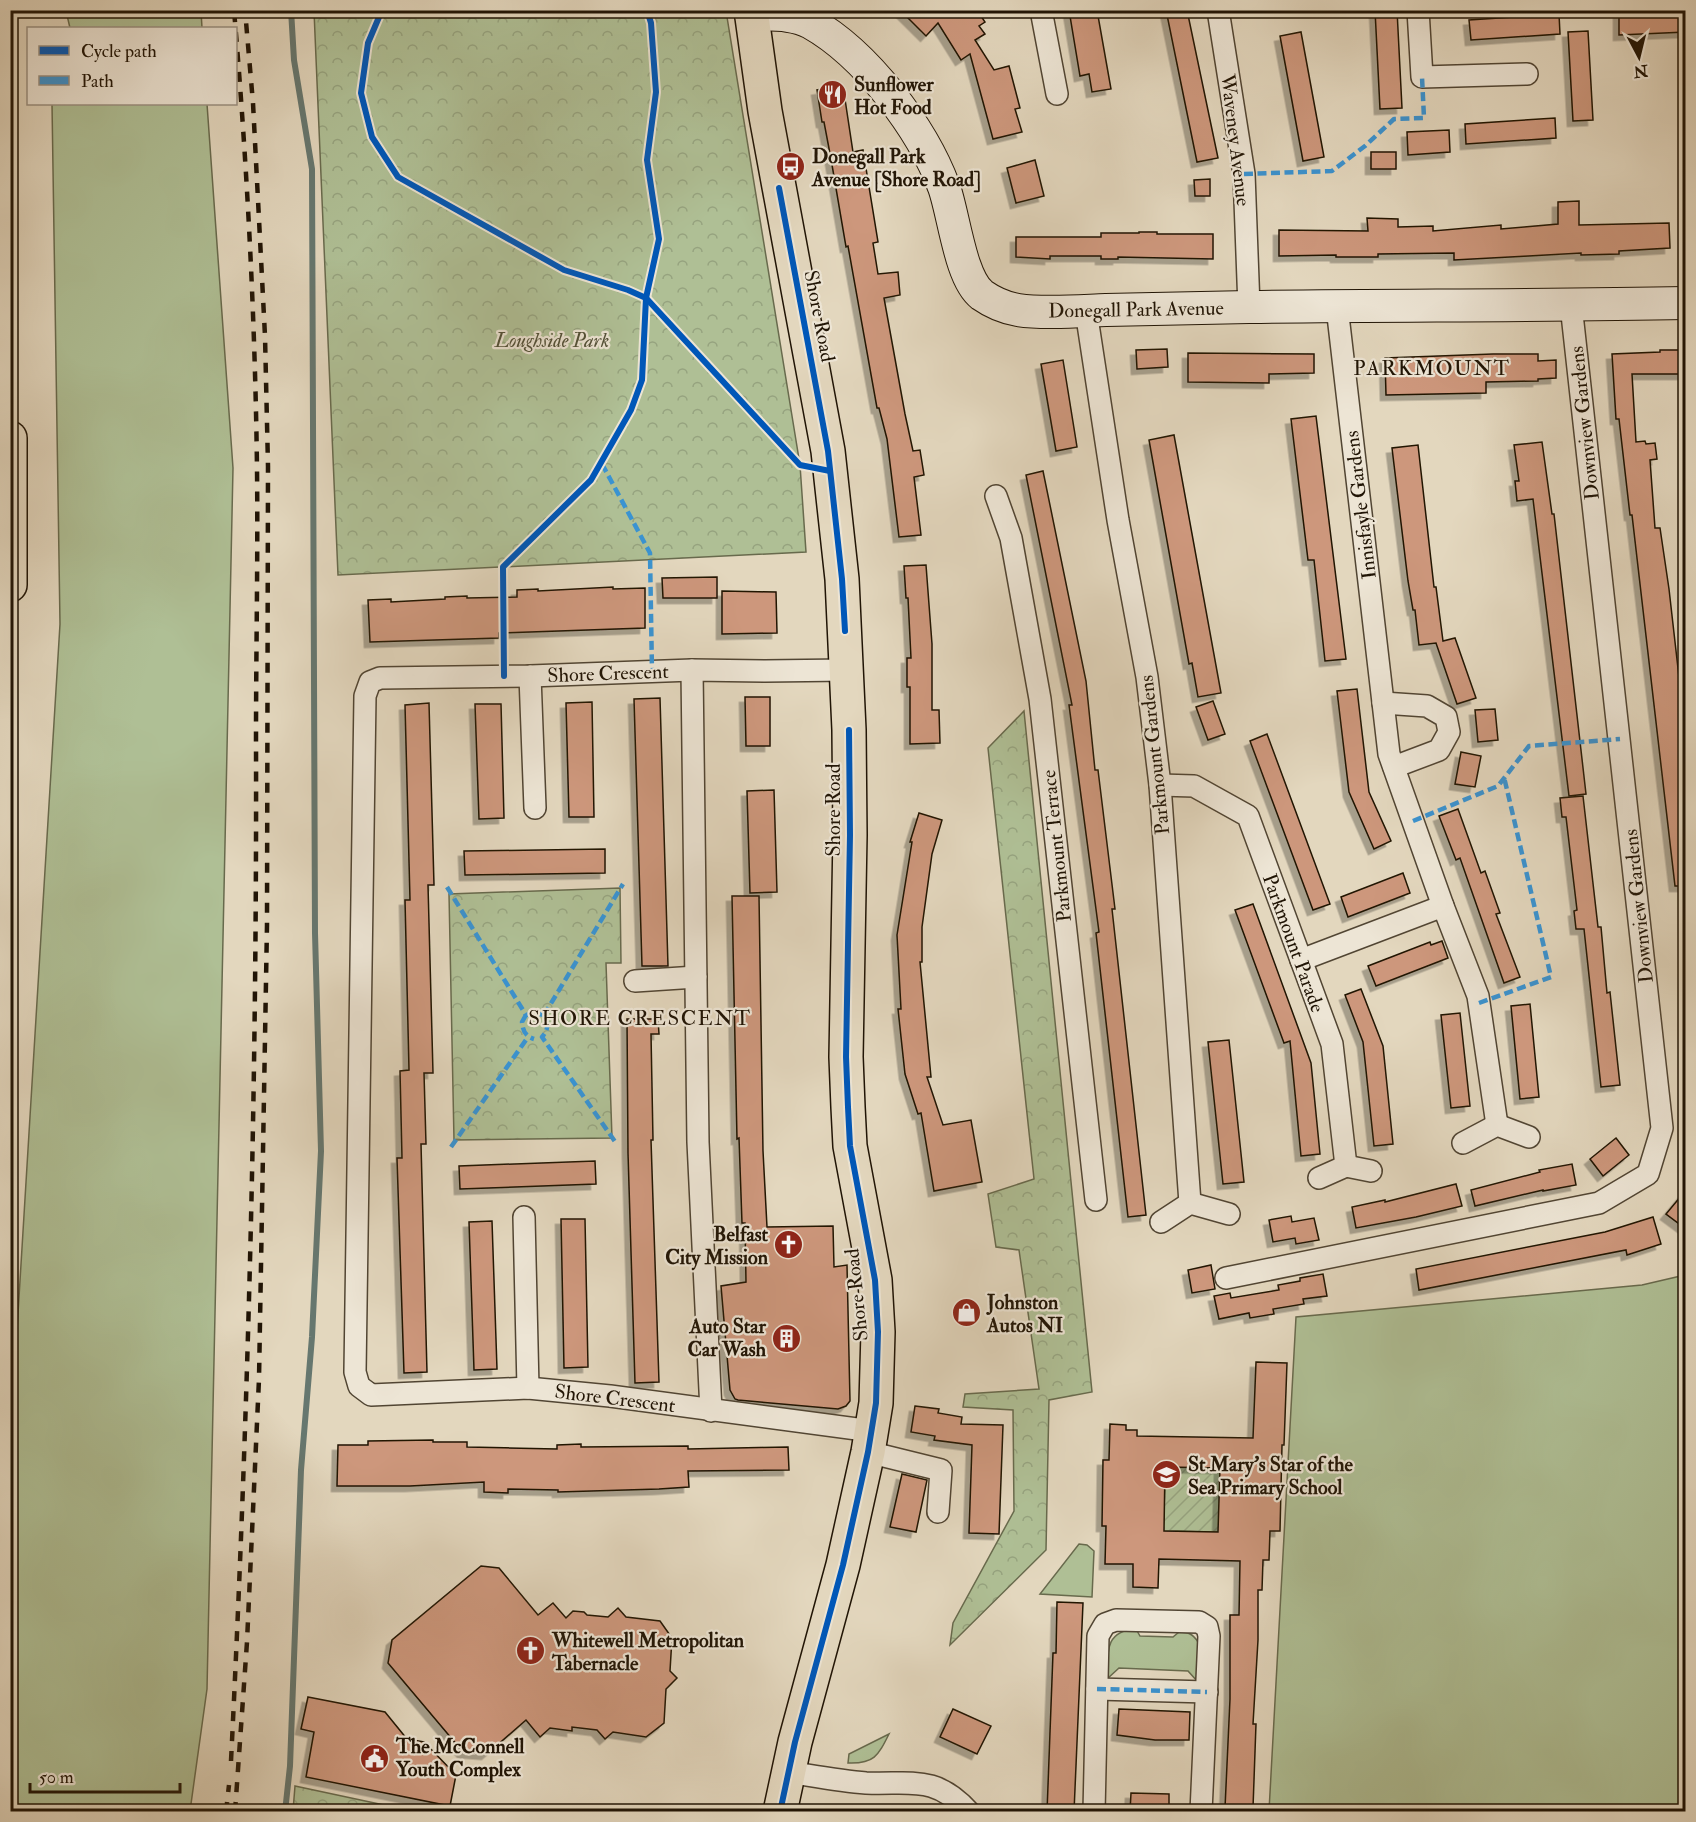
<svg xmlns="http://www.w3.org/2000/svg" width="1696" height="1822" viewBox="0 0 1696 1822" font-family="'IM FELL Double Pica',serif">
<defs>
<pattern id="forest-crowns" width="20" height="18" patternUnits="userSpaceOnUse" patternTransform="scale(1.5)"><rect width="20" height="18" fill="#afbf95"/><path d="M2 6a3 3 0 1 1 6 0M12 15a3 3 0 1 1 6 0" fill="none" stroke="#96a37f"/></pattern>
<pattern id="garden-furrows" width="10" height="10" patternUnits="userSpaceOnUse" patternTransform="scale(1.5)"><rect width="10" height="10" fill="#afbf95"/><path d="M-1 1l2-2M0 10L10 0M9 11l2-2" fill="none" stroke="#96a37f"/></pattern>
<filter id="shadow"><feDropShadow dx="-5.5" dy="5.5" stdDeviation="0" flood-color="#0004"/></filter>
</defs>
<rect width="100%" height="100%" fill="#e3d7be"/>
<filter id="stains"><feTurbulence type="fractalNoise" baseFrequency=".00333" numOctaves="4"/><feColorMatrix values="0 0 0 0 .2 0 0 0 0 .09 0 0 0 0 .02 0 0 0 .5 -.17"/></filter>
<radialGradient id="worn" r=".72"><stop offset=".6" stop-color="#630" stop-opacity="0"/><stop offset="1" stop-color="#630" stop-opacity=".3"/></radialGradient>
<g fill="#afbf95" stroke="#686a4d" stroke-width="1.5">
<polygon points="66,11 201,11 202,28 70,28"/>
<polygon points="52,104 207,104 233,468 207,1689 190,1811 11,1811 10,1445 60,624"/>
<polygon points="1685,1275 1685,1811 1269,1811 1296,1317 1642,1285"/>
<polygon points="1079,1544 1087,1545 1094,1551 1092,1597 1040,1594"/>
<path d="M1136 1629 1140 1636 1173 1637 1179 1632C1188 1632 1193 1634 1198 1642V1682L1188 1671 1119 1668 1107 1679C1108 1655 1103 1631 1136 1629Z"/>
<path d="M889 1734C878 1756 874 1764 848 1763L849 1754Z"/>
</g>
<g fill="url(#forest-crowns)" stroke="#686a4d" stroke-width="1.5">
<polygon points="314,11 726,11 800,465 806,552 338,575"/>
<polygon points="1024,711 1092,1392 1049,1400 1046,1550 950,1645 953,1623 1014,1511 1013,1410 963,1407 965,1394 1039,1389 1019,1250 996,1247 988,1194 1034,1179 988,748"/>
<polygon points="620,888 621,963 606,963 612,1138 454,1140 449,894"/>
<polygon points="295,1786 412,1811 293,1811"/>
</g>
<polygon fill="url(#garden-furrows)" stroke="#686a4d" stroke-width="1.5" points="1139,1466 1246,1468 1247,1533 1134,1530 1164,1508 1165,1485 1138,1484"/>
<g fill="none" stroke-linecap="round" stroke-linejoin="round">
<polyline stroke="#66776f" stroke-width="6" points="285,1812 290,1766 301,1470 312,1337 321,1151 315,933 312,169 294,60 291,10"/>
</g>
<g fill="#cd977b" stroke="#201405" stroke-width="1.5" fill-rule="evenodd" filter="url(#shadow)">
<polygon points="900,10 977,10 985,22 979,26 985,34 975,40 994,70 1009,66 1020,108 1015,109 1022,132 993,139 970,54 961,60 938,23 926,36"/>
<polygon points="1069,10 1097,10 1111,89 1092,92 1089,74 1080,76"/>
<polygon points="1166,10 1187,10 1218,158 1197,162"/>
<polygon points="1375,10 1397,10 1402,108 1380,109"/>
<polygon points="1665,12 1665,16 1686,16 1686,32 1619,35 1619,13"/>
<polygon points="1559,14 1560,34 1471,40 1469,20"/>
<polygon points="1588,31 1593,120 1573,121 1568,32"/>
<polygon points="1301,32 1324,157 1303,161 1280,36"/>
<polygon points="843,86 853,152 863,150 878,242 873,243 878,274 898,272 900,295 884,298 905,414 913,451 920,450 924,475 914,477 921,535 899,537 887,439 879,408 877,408 848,246 846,247 831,159 824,122 822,122 817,90"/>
<polygon points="1555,118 1556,138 1466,144 1465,124"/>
<polygon points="1449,130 1450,152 1408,155 1407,132"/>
<rect x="1371" y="152" width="25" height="17"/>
<polygon points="1035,160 1044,196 1016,203 1007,168"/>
<polygon points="1210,179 1210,196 1195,196 1194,180"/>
<polygon points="1579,201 1579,225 1669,223 1670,248 1619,251 1619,254 1581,255 1581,253 1454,260 1454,253 1378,254 1378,257 1336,257 1336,255 1279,256 1279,230 1368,231 1367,218 1398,219 1398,227 1433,226 1433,231 1501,225 1501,229 1558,224 1558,202"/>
<polygon points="1139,232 1157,232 1157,234 1213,234 1213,259 1118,257 1118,259 1101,259 1101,256 1050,256 1050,259 1016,257 1016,237 1101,237 1101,233 1139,233"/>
<polygon points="1167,349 1168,367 1137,369 1136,350"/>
<polygon points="1660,350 1686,350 1686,374 1632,374 1636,442 1645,441 1646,444 1655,443 1657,459 1650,460 1655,528 1660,528 1669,589 1686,739 1686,886 1675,886 1632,515 1630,515 1619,419 1616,419 1612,354 1660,352"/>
<polygon points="1188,353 1314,354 1314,373 1269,374 1269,383 1188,382"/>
<polygon points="1493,354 1538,354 1538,361 1556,360 1556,378 1538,379 1538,381 1486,382 1486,393 1386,395 1385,358"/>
<polygon points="1063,360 1077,447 1056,451 1041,364"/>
<polygon points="1316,416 1346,659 1325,661 1314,560 1308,560 1291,419"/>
<polygon points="1174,435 1221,693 1198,697 1192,663 1189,664 1149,440"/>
<polygon points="1542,442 1552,514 1554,514 1586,794 1569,796 1533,499 1517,501 1515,481 1519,481 1514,445"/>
<polygon points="1418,445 1434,587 1436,587 1443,641 1455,638 1476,698 1457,704 1436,643 1419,645 1415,610 1413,610 1408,581 1392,448"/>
<polygon points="1043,471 1086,681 1095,770 1098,770 1115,909 1112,909 1146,1215 1128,1217 1096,933 1099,932 1069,705 1072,705 1026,475"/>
<polygon points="926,565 932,644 932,710 939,710 940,743 910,744 910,687 907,687 907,658 911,658 908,598 906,598 904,566"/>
<polygon points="717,577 717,598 663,598 662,578"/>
<polygon points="613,587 613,589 645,588 645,628 499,633 499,638 370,642 368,600 391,599 391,602 445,599 445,597 467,596 467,598 517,597 517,590 538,589 538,591"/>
<polygon points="722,591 776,592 777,633 722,634"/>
<polygon points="1357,689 1369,792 1391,841 1374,849 1349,792 1337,691"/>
<polygon points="745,697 770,697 770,746 746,746"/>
<polygon points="660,698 668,966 642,966 634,699"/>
<polygon points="1213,701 1225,734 1208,740 1196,707"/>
<polygon points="592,702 594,817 569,817 566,703"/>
<polygon points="429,703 434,885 428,885 433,1073 424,1073 426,1144 421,1144 427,1372 404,1373 397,1158 402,1158 400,1071 409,1070 405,900 410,900 405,705"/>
<polygon points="475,704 501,704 504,818 479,819"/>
<polygon points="1495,709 1498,740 1478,742 1475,710"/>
<polygon points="1267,734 1330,904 1313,910 1250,741"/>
<polygon points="1461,752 1481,756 1475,787 1455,784"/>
<polygon points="774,790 777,892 750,893 747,791"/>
<polygon points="1583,796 1598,927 1601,927 1607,993 1610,992 1620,1085 1601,1087 1584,929 1576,929 1574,911 1577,910 1566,817 1562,817 1560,798"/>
<polygon points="1458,809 1481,873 1485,871 1500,913 1496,914 1520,977 1504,983 1460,858 1456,860 1439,816"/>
<polygon points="919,813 942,820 932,854 922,927 922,962 920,962 931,1077 927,1077 943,1125 971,1120 982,1182 934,1191 921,1113 918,1114 905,1074 898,1009 901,1009 897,935 912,842 910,842"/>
<polygon points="605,849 605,873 465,875 464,851"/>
<polygon points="1403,873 1410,893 1348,917 1341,897"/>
<polygon points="732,896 759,896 763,1151 767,1227 833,1226 834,1267 847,1265 850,1401 846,1406 838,1409 738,1400 735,1399 730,1390 721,1286 746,1282 745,1223 742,1223 739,1138 737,1139"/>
<polygon points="1253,904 1311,1063 1320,1154 1301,1156 1290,1041 1284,1043 1235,910"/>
<polygon points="1442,941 1448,958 1376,986 1368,966 1430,942 1431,945"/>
<polygon points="1361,989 1383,1046 1393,1144 1374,1146 1363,1042 1345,995"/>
<polygon points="1530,1004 1539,1097 1520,1099 1511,1006"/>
<polygon points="1460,1013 1470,1106 1451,1108 1441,1015"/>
<polygon points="627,1019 658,1019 659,1034 651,1034 653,1140 651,1140 659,1382 635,1383 628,1153"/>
<polygon points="1229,1040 1244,1182 1223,1184 1208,1042"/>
<polygon points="1616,1138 1629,1155 1603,1176 1590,1159"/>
<polygon points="595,1161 596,1184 460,1189 459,1166"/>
<polygon points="1572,1164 1576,1185 1543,1191 1543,1190 1475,1206 1471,1190 1540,1172 1539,1170"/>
<polygon points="1456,1184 1462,1206 1416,1217 1356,1228 1352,1207 1385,1200 1385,1202"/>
<polygon points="1686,1190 1686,1229 1666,1214"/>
<polygon points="1291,1216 1292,1222 1314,1218 1319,1240 1296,1244 1295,1238 1273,1242 1269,1220"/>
<polygon points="1653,1217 1661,1244 1627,1255 1626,1250 1419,1290 1416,1269 1605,1232"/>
<polygon points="561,1219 585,1219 588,1367 564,1368"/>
<polygon points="492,1221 497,1369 474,1370 469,1222"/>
<polygon points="1211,1265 1215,1289 1192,1293 1188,1270"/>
<polygon points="1323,1274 1327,1296 1303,1299 1304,1304 1273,1309 1274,1314 1250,1318 1249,1313 1219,1319 1214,1296 1230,1293 1231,1298 1279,1290 1278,1285 1300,1281 1300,1278"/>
<path d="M1256 1362 1287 1363 1284 1445H1282L1280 1531H1270L1269 1560H1263L1262 1590H1258V1640L1253 1724H1256L1253 1808H1225L1230 1699V1615H1239L1240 1561 1159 1559 1158 1588 1133 1587V1564H1105L1106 1526H1102L1103 1460H1109L1110 1424 1126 1425V1430H1137V1436L1253 1438ZM1165 1467 1220 1468 1218 1532 1164 1531Z"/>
<polygon points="915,1406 939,1409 938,1413 962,1417 961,1424 1003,1425 999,1534 969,1533 972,1445 934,1440 935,1436 911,1432"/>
<polygon points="433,1440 433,1442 467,1442 467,1447 557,1449 557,1445 581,1444 581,1447 688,1446 688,1449 788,1447 789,1470 688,1471 689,1487 659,1489 558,1492 558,1490 508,1489 508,1493 484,1492 484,1482 410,1486 337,1486 338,1445 368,1445 368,1441"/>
<polygon points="902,1474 927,1480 916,1532 890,1527"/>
<polygon points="481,1566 499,1568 538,1615 553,1603 566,1618 573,1611 584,1612 587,1615 608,1617 618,1608 626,1617 660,1621 672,1638 670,1671 677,1678 666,1689 664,1723 646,1737 613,1732 605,1739 597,1730 572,1727 572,1731 550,1728 540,1737 526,1720 487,1754 463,1752 388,1663 392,1640"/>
<polygon points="1057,1602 1083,1603 1074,1812 1047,1812 1053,1653 1056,1653"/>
<polygon points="308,1697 385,1712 407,1739 424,1742 456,1775 450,1806 306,1777 314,1732 301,1729"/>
<polygon points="953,1709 991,1726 977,1754 940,1737"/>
<polygon points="1119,1709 1190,1712 1189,1740 1155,1740 1117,1735"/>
<polygon points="1131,1793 1169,1794 1169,1812 1130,1812"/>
</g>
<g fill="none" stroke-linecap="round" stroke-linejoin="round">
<defs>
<g id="street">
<polyline points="1041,10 1057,94"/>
<polyline points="1218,10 1244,174 1249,307"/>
<polyline points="1418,10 1422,77 1527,74"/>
<polyline points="1337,307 1389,754 1443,906 1478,996 1497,1125"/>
<polyline points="1086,311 1118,520 1147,677 1160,785 1190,1203"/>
<polyline points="996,496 1011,538 1040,699 1096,1200"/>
<polyline points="692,670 698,1142 711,1411"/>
<polyline points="847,670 765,671 692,670 530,676 380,678 370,682 365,696 355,1372 359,1386 371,1395 528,1388 610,1396 872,1431"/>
<polyline points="530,676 535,808"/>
<polyline points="1383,703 1427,706 1446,717 1449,732 1439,750 1394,767"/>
<polyline points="1160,785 1194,786 1248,816 1332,1044 1346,1166"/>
<polyline points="1301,960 1443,906"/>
<polyline points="635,981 696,977"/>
<polyline points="1463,1143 1497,1125 1529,1137"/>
<polyline points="1319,1178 1346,1166 1371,1171"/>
<polyline points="524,1217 528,1388"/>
<polyline points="1161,1222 1190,1203 1229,1214"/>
<polyline points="1226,1278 1599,1203 1648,1174 1662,1128 1571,305"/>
<polyline points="868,1452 941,1470 938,1512"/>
<polyline points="1097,1689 1207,1692"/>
<path d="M788 1772C814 1776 840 1781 866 1783 910 1785 935 1774 969 1812"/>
<polyline points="1094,1812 1098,1636 1105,1624 1116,1620 1199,1622 1207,1627 1209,1636 1201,1812"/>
</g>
<path id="secondary" d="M751 14C771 15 793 13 811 23 866 54 922 128 944 187 954 215 960 278 982 295 992 302 1006 308 1018 310 1043 314 1080 311 1106 310 1154 309 1202 308 1249 307 1395 305 1540 306 1686 303"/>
<polyline id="primary" points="751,10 765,111 828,451 842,579 849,730 850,835 846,1057 848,1107 850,1146 875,1280 878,1332 876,1403 868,1452 843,1565 795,1742 780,1812"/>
<polyline id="highway" points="10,438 10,585"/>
</defs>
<use href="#street" stroke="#514533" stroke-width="24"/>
<use href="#secondary" stroke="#201405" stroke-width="34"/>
<use href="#primary" stroke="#201405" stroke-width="36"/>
<use href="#highway" stroke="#201405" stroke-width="36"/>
<use href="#street" stroke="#ede5d5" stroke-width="21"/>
<use href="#secondary" stroke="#ede5d5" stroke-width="32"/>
<use href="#primary" stroke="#e3d7be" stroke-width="33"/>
<use href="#highway" stroke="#e3d7be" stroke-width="33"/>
<g stroke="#201405" stroke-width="4.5" stroke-dasharray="10 10" stroke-linecap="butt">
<path d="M231 1761C248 1421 257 1081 256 741 256 650 258 559 257 468 255 315 247 163 234 10"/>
<polyline points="226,1812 229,1785"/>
<polyline points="235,1812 247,1642 259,1379 267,925 268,466 265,336 253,103 245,10"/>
</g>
<g stroke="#3a93d1" stroke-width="4.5" stroke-dasharray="9 4.5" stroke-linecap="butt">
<polyline points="1244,174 1332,171 1365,146 1394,119 1424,118 1422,77"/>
<polyline points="602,464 650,553 652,672"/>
<polyline points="1413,821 1498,786 1529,746 1620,739"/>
<path d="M447 887 526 1015 535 1013 544 1015C548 1024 549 1029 542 1037L616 1143"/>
<polyline points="1479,1003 1551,977 1504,777"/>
<path d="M526 1015 522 1022C523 1031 525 1036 534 1039"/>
<polyline points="544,1015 623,884"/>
<polyline points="451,1147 528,1037"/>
<polyline points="1097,1689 1207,1692"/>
</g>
<defs>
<g id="cycleway">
<polyline points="382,10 368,43 361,93 372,137 398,177 564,270 628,290 646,298 800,465 830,471"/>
<polyline points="779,188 828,451 842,579 845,631"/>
<polyline points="504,676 503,567 591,480 631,410 642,380 646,298 659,239 647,160 656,92 651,23 647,10"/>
<polyline points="780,1812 795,1742 843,1565 868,1452 876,1403 878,1332 875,1280 850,1146 848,1107 846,1057 850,835 849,730"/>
</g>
</defs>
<use href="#cycleway" stroke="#ede5d5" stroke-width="10"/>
<use href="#cycleway" stroke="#0057b8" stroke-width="6"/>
</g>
<defs>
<symbol id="restaurant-disc" viewBox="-11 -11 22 22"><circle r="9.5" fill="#8f2418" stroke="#ede5d5"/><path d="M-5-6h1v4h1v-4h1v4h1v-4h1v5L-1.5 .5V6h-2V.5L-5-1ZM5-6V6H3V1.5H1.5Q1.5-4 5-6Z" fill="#fff"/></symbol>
<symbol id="bus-disc" viewBox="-11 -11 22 22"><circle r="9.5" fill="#8f2418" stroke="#ede5d5"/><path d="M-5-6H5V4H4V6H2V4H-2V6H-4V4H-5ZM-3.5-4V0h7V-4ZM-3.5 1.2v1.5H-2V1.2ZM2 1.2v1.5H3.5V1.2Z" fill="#fff"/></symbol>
<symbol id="church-disc" viewBox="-11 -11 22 22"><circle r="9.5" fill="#8f2418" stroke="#ede5d5"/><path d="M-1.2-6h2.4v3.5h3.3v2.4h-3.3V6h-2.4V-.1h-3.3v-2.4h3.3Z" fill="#fff"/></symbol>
<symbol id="shop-disc" viewBox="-11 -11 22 22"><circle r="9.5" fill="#8f2418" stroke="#ede5d5"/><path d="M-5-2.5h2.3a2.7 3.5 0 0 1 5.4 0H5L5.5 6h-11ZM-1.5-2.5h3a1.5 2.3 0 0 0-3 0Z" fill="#fff"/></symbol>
<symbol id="building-disc" viewBox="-11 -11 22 22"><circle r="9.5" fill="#8f2418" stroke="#ede5d5"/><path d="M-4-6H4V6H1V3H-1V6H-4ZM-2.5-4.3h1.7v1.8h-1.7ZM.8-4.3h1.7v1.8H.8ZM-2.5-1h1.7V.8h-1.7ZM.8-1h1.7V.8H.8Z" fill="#fff"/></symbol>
<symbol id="school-disc" viewBox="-11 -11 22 22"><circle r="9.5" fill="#8f2418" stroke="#ede5d5"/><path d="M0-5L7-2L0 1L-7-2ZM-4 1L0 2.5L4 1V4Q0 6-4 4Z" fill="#fff"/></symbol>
<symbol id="civic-disc" viewBox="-11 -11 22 22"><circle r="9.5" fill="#8f2418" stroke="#ede5d5"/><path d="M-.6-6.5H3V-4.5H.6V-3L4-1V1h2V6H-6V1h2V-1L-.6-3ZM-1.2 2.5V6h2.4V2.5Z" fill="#fff"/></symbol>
</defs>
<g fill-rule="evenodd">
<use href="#restaurant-disc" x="816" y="78" width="33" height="33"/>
<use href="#bus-disc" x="774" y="150" width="33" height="33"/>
<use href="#church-disc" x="772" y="1228" width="33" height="33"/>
<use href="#shop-disc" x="950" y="1296" width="33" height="33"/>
<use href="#building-disc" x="770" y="1322" width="33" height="33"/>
<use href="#school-disc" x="1150" y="1458" width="33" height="33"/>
<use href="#church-disc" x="514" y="1634" width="33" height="33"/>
<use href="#civic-disc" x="358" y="1742" width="33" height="33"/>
</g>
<g text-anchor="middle" stroke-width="4.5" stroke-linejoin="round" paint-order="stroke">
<g font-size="20" font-weight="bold" fill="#201405" stroke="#ede5d5" text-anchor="start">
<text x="854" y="91">Sunflower<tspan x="854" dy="23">Hot Food</tspan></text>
<text x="812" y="163">Donegall Park<tspan x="812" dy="23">Avenue [Shore Road]</tspan></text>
<text x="768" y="1241" text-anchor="end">Belfast<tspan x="768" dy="23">City Mission</tspan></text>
<text x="987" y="1309">Johnston<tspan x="987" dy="23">Autos NI</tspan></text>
<text x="766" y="1333" text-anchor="end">Auto Star<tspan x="766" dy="23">Car Wash</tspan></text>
<text x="1188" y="1471">St Mary's Star of the<tspan x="1188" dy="23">Sea Primary School</tspan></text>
<text x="552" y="1647">Whitewell Metropolitan<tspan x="552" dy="23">Tabernacle</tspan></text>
<text x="396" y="1753">The McConnell<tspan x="396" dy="23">Youth Complex</tspan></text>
</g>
<g font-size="20" fill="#201405" stroke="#ede5d5">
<text transform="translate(1236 140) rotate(83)" y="7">Waveney Avenue</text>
<text transform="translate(1136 309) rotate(-1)" y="7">Donegall Park Avenue</text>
<text transform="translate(820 316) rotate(79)" y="7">Shore Road</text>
<text transform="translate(1584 423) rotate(-96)" y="7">Downview Gardens</text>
<text transform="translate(1360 505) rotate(-97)" y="7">Innisfayle Gardens</text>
<text transform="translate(608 673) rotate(-2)" y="7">Shore Crescent</text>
<text transform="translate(1154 755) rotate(-96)" y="7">Parkmount Gardens</text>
<text transform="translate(833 810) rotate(-90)" y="7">Shore Road</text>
<text transform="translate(1056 846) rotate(-96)" y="7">Parkmount Terrace</text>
<text transform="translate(1638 906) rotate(-96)" y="7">Downview Gardens</text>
<text transform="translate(1294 943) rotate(70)" y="7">Parkmount Parade</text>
<text transform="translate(856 1295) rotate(-96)" y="7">Shore Road</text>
<text transform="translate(615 1398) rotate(7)" y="7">Shore Crescent</text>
</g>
<g font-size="20" font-style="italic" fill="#525037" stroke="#ede5d5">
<text x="552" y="347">Loughside Park</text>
</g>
<g font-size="21" letter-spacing="1.5" fill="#201405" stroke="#ede5d5">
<text x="1432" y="375">PARKMOUNT</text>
<text x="640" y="1025">SHORE CRESCENT</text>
</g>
</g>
<rect width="1696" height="1822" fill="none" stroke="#e3d7be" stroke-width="36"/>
<rect x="12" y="12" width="1672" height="1798" fill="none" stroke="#201405" stroke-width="3"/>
<rect x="18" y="18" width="1660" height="1786" fill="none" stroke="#201405" stroke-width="1.5"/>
<rect x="27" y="27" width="210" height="78" fill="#ede5d5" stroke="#9b9182" stroke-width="1.5"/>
<rect x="39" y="46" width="30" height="9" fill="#0057b8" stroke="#9b9182" stroke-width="1.5"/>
<text x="81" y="57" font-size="18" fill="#201405">Cycle path</text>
<rect x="39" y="76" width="30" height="9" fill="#3a93d1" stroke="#9b9182" stroke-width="1.5"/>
<text x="81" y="87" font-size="18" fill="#201405">Path</text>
<g transform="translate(1639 57) rotate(173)" stroke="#ede5d5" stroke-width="4.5" paint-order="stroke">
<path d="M0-4.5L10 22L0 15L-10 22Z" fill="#201405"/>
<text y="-9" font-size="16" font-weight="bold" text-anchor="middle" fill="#201405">N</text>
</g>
<path d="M30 1783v9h150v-9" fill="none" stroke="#201405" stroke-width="3"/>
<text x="39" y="1783" font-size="18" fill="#201405" stroke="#ede5d5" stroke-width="4.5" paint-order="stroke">50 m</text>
<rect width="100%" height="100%" filter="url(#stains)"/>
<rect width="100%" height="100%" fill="url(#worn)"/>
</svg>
